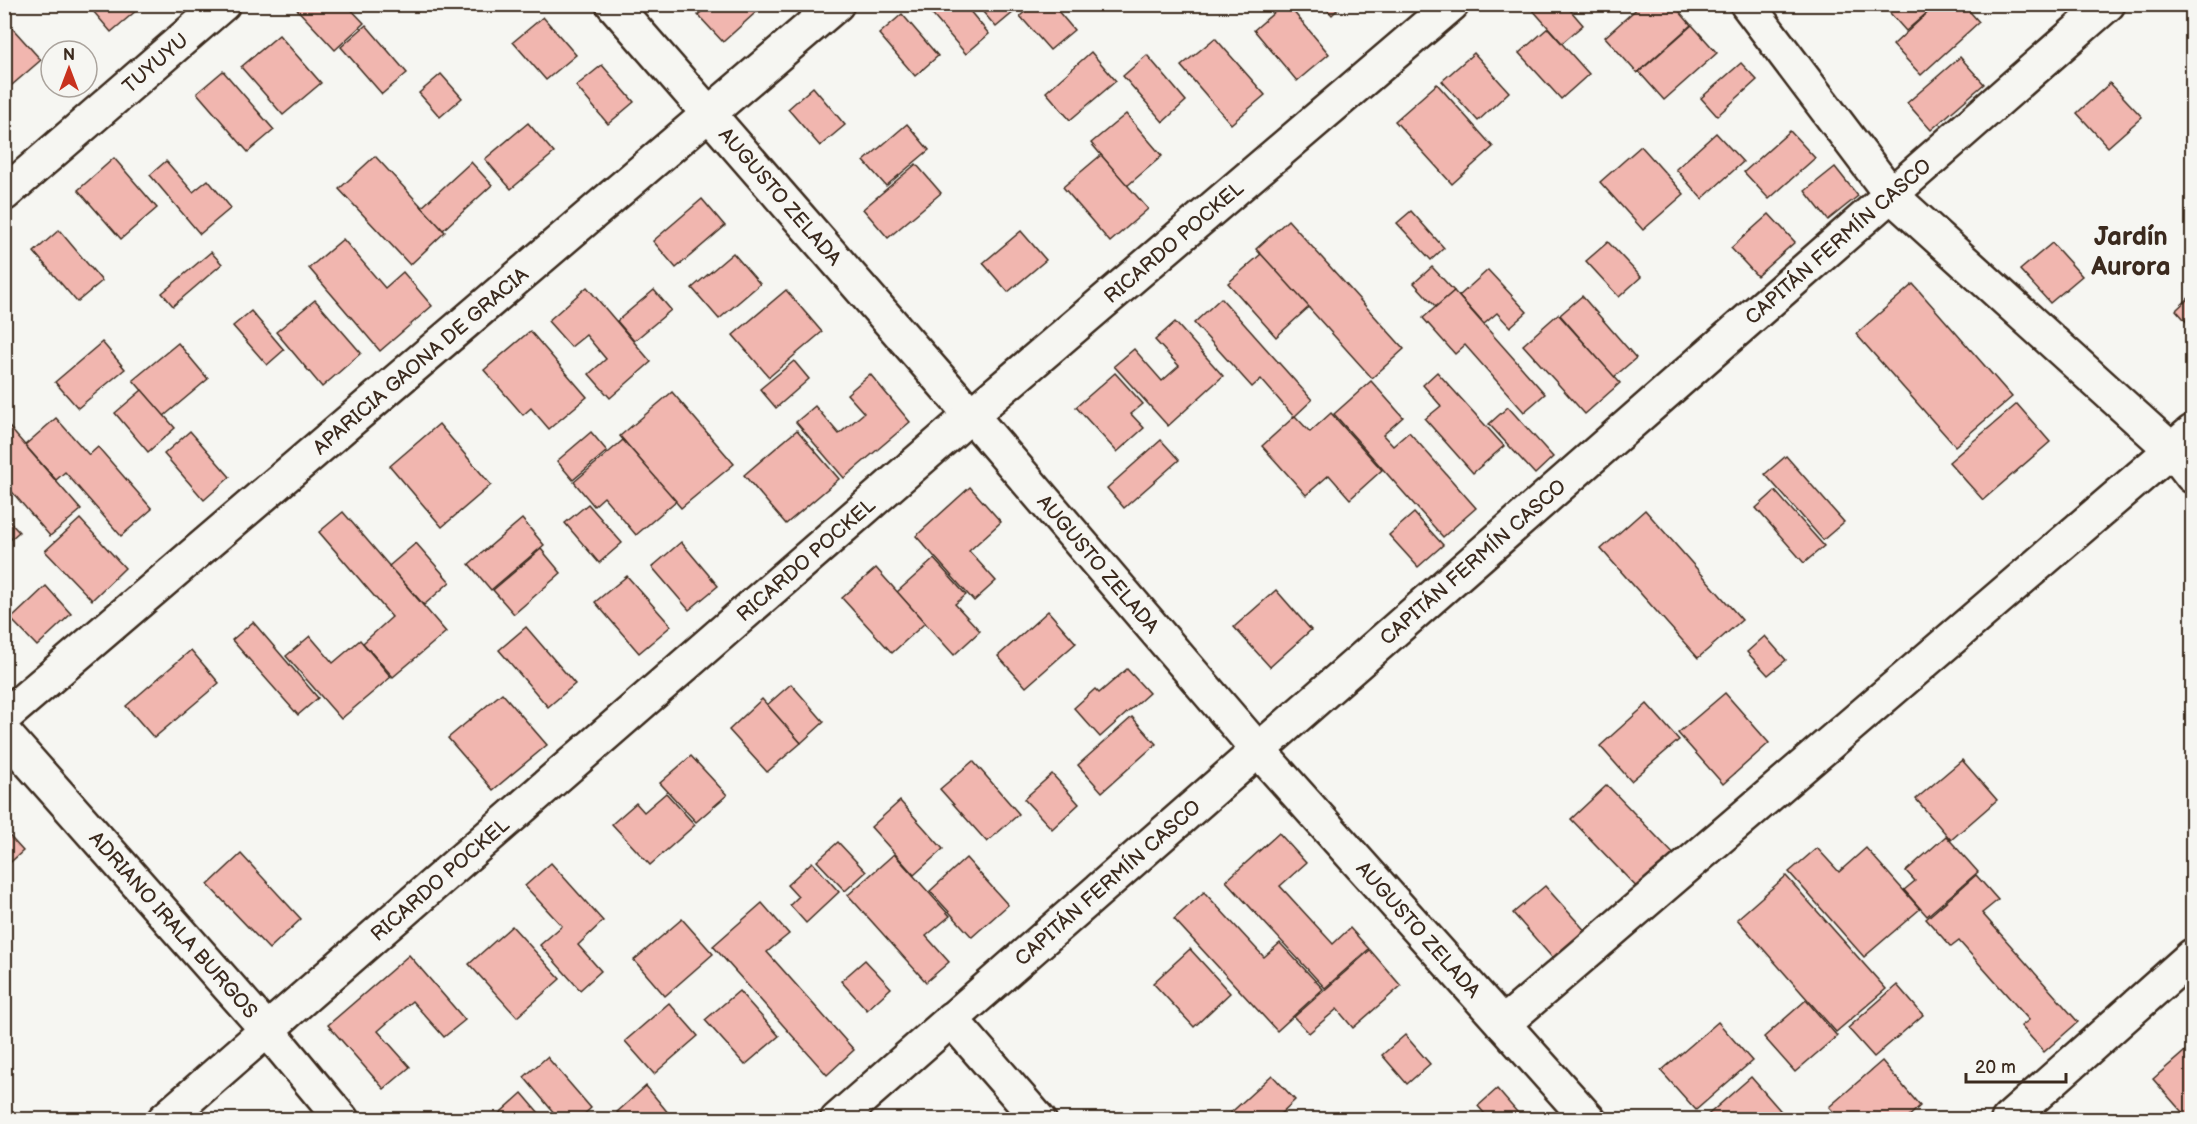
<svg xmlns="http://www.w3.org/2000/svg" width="2197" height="1124" viewBox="0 0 2197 1124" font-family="'Balsamiq Sans',sans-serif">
<rect width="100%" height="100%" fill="#f6f6f2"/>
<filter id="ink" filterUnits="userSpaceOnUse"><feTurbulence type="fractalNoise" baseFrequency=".0167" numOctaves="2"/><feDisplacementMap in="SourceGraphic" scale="12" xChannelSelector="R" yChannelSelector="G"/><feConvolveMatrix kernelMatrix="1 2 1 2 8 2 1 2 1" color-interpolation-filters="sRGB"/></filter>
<g filter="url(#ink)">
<g fill="#f1b6af" stroke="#3b2a1e" stroke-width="1.5">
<polygon points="87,4 132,4 137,10 111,32"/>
<polygon points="292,4 346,4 364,23 335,50"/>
<polygon points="709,4 765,4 723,42 698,15"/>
<polygon points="923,4 964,4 989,34 966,54"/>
<polygon points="976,4 1020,4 1021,6 996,27"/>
<polygon points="1034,4 1052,4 1074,30 1050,50 1020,16"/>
<polygon points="1284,4 1287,4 1329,54 1297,81 1254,30"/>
<polygon points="1322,4 1343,4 1332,15"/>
<polygon points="1535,4 1565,4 1583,25 1562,43 1531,8"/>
<polygon points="1642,4 1673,4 1691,25 1637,73 1605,37"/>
<polygon points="1882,4 1937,4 1906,31"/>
<polygon points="1937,4 1963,4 1979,22 1921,75 1893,45"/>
<polygon points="902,14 938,56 915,76 879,34"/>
<polygon points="543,17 576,55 546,80 513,42"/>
<polygon points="4,19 41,60 5,91 4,91"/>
<polygon points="366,25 407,73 382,94 341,47"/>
<polygon points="1692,25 1717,53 1664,100 1639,72"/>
<polygon points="1548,28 1589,74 1561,99 1519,53"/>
<polygon points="279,35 321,83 283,115 241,67"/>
<polygon points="1215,38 1265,95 1231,124 1181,66"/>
<polygon points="1091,52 1116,81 1070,120 1046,92"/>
<polygon points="1474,53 1509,92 1478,121 1442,81"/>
<polygon points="1147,55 1186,101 1163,122 1123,76"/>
<polygon points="1960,57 1984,84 1931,130 1907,103"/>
<polygon points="1741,63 1757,80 1717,116 1701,98"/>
<polygon points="602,65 634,102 608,124 576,86"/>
<polygon points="223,71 274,130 248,152 197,93"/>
<polygon points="441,74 462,98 440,117 419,93"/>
<polygon points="2110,83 2142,117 2108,147 2077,113"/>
<polygon points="1437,84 1493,147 1452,184 1395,121"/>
<polygon points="813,87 845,125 820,146 788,109"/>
<polygon points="1126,114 1162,156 1127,186 1091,143"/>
<polygon points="528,123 554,153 511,189 485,159"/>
<polygon points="907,124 929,150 886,186 864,161"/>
<polygon points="1790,131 1815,158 1769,199 1744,172"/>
<polygon points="1716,133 1743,162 1702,199 1676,169"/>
<polygon points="1641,146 1684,194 1643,230 1600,182"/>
<polygon points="1101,155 1148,209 1110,242 1063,187"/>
<polygon points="375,156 445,232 410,265 339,189"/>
<polygon points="114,158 157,208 121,239 78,190"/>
<polygon points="166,161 193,192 208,180 231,208 200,234 150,175"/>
<polygon points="471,162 492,185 443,230 422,207"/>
<polygon points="916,164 941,193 888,238 863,209"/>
<polygon points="1835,167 1858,196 1828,220 1805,191"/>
<polygon points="702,199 725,226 676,268 653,241"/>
<polygon points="1411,211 1444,248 1431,260 1397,223"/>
<polygon points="1769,214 1795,242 1757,276 1731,248"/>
<polygon points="1288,220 1404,349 1372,378 1256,249"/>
<polygon points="59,230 102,281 77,302 34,252"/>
<polygon points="1021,231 1046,260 1008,292 983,263"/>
<polygon points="343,239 385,288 403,272 432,306 380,351 309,268"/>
<polygon points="1608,242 1641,277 1619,297 1586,261"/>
<polygon points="2052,243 2082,276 2050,303 2020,270"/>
<polygon points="211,252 222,264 173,306 162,293"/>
<polygon points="733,253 760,284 719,319 692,288"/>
<polygon points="1261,254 1309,307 1276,337 1228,283"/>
<polygon points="1432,267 1454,291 1436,307 1414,283"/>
<polygon points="1488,270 1527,312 1510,327 1497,313 1484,324 1459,296"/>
<polygon points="1913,284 2012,397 1955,446 1856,334"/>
<polygon points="587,287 651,362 610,398 589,374 606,359 586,335 571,347 548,321"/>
<polygon points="654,290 671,310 634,341 617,321"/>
<polygon points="786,290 822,332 769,377 733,335"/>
<polygon points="1454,291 1545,394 1524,412 1465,345 1455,354 1423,318"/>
<polygon points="2192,295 2192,328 2176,310"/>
<polygon points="1582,296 1636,358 1614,377 1560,315"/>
<polygon points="1221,298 1312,400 1294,417 1261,379 1252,387 1194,323"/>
<polygon points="315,300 361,353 322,387 276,332"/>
<polygon points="251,311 284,350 267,365 233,326"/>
<polygon points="1558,314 1620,383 1585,414 1523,345"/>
<polygon points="1175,322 1223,376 1168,426 1114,366 1134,349 1162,381 1179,366 1155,340"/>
<polygon points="530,331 587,397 549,429 531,408 523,415 484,370"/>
<polygon points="102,342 125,369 78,408 55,382"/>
<polygon points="178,343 208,379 164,416 133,380"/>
<polygon points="794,361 809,379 776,408 760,389"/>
<polygon points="1437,372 1504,446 1473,473 1425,419 1441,406 1423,385"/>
<polygon points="1115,373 1143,404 1131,414 1144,428 1117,452 1076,407"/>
<polygon points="870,374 910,422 844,478 796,422 815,406 839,434 864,413 847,394"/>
<polygon points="1371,381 1403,417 1383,435 1393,446 1409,432 1476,508 1443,537 1334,414"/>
<polygon points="142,390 175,428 148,452 115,413"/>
<polygon points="672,392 734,464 681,508 620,436"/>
<polygon points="2017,404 2050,442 1983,500 1949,462"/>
<polygon points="1508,407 1553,457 1535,474 1489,424"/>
<polygon points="1331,413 1382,470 1350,499 1329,475 1306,495 1262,446 1295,416 1310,432"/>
<polygon points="56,418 89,455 98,447 152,509 121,536 65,472 56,480 25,445"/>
<polygon points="4,421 81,510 50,536 7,486 4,488"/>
<polygon points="439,424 491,485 442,527 390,466"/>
<polygon points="797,430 839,479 786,524 744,475"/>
<polygon points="190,431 230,477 204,500 164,454"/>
<polygon points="591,432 607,451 573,480 557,461"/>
<polygon points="623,440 676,501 636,535 604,497 594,506 574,482"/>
<polygon points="1161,440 1179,460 1124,508 1107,488"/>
<polygon points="1786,456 1844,522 1823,540 1765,474"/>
<polygon points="970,487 1001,522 969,551 996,581 974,601 916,536"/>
<polygon points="1775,491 1824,546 1804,563 1756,508"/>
<polygon points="588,504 622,543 599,563 565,523"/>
<polygon points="1645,510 1742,620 1698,658 1601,549"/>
<polygon points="343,512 446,632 393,677 363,643 392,617 319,532"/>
<polygon points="1414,513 1443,545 1418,567 1389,535"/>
<polygon points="4,516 19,532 4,545"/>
<polygon points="80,519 125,568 92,600 45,551"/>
<polygon points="522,519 544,545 491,590 469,564"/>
<polygon points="681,542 718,586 689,610 652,567"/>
<polygon points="416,543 450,582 424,605 389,566"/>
<polygon points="541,549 561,573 514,614 493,590"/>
<polygon points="934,559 966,595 955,604 980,631 954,655 897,592"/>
<polygon points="876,568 925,623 892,653 842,598"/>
<polygon points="627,576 671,626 639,653 595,602"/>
<polygon points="46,586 71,614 37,646 11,619"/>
<polygon points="1276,590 1311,630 1270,667 1234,627"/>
<polygon points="1048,611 1076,643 1026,687 998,656"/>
<polygon points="253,622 318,698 298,715 232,640"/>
<polygon points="526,627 575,684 548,707 499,650"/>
<polygon points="310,636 333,663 360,640 391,677 341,719 286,656"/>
<polygon points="1765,636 1786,660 1768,675 1747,652"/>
<polygon points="191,650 219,683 154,738 126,706"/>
<polygon points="1127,669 1149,693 1100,737 1074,708 1095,689 1099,693"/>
<polygon points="791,684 824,722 801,743 767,705"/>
<polygon points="502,693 547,745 493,790 448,738"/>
<polygon points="1725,693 1769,743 1723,784 1678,733"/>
<polygon points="762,699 801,743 767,772 729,730"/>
<polygon points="1647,704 1679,740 1631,781 1600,746"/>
<polygon points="1132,717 1156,744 1102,792 1078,765"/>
<polygon points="691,756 727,795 696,822 660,783"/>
<polygon points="1962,760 1997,800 1951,840 1916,799"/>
<polygon points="973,761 1019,814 987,842 940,789"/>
<polygon points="1052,774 1079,804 1052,829 1024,799"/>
<polygon points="1607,785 1682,863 1646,897 1571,819"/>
<polygon points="666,793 695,825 650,865 612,824 636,803 644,812"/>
<polygon points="900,801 943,849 914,875 871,827"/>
<polygon points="4,830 23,851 4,868"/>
<polygon points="1279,833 1306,863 1280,886 1333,944 1350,928 1369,949 1325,988 1226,881"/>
<polygon points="1946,836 1978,872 1927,916 1904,890 1915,881 1906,871"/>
<polygon points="838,842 866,872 845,891 817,861"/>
<polygon points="1817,848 1839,872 1866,848 1920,909 1864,957 1789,872"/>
<polygon points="241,854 301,919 269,949 208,885"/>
<polygon points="894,854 950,916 926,936 949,962 926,982 848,895"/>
<polygon points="966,858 1008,905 972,937 930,891"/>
<polygon points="812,862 839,892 806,923 790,905 798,897 787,885"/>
<polygon points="551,863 603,921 578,945 601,971 580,990 540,945 562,926 525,886"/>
<polygon points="1976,875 1998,900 1982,913 2078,1022 2044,1052 2021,1026 2029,1020 1959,941 1951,947 1926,919"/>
<polygon points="1786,876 1886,989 1836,1032 1737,919"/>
<polygon points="1545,886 1589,935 1557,963 1513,913"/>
<polygon points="1204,892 1264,957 1280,943 1323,989 1277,1031 1174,919"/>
<polygon points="762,903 789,934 767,952 854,1050 827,1075 713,946"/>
<polygon points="682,919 713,954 665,996 634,960"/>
<polygon points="512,926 560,979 517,1017 469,964"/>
<polygon points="1190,949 1230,993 1194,1027 1153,983"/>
<polygon points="1370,950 1401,986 1353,1028 1337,1009 1309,1033 1294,1017"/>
<polygon points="409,955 465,1020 444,1037 412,1001 378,1031 410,1067 384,1089 328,1025"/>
<polygon points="865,960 891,988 867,1010 841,981"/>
<polygon points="1897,985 1923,1015 1874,1057 1848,1028"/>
<polygon points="739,991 779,1036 745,1065 705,1020"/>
<polygon points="1806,1000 1837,1036 1795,1072 1764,1037"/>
<polygon points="669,1003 698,1036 654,1074 625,1041"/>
<polygon points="1718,1022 1752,1061 1696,1110 1661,1071"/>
<polygon points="1405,1035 1430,1064 1407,1084 1382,1055"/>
<polygon points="2192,1045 2192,1120 2189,1120 2153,1079"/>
<polygon points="547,1057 591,1108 578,1120 560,1120 524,1077"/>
<polygon points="1882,1061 1920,1106 1905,1120 1841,1120 1829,1107"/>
<polygon points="1272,1075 1295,1100 1274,1120 1223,1120"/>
<polygon points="1751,1077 1786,1117 1783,1120 1702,1120"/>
<polygon points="646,1086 674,1120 624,1120 617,1112"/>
<polygon points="1497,1089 1524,1120 1490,1120 1478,1106"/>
<polygon points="522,1093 545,1120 492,1120"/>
</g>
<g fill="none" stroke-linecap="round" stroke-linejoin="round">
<defs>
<g id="street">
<path id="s1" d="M613 4 971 415 1258 750 1589 1120"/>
<polyline points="1747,4 1892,196 2172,450 2192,476"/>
<path id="s2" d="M4 194 223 4"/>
<path id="s3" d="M4 717 837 4"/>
<path id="s4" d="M4 733 268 1031 342 1120"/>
<polyline points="951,1019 1039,1120"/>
<polyline points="1503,1024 2192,432"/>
<path id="s5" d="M164 1120 971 415 1452 4"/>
<path id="s6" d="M837 1120 2108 4"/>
<polyline points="2008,1120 2192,956"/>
</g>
</defs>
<use href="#street" stroke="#3b2a1e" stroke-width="38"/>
<use href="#street" stroke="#f6f6f2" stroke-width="33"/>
</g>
</g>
<g text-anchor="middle" stroke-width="6" stroke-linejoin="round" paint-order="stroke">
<g font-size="20" fill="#3b2a1e" stroke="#f6f6f2">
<text dy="7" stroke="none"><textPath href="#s2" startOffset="200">TUYUYU</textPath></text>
<text dy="7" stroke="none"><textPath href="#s1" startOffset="255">AUGUSTO ZELADA</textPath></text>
<text dy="7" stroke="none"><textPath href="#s5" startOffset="1338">RICARDO POCKEL</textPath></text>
<text dy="7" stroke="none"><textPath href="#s6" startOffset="1332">CAPITÁN FERMÍN CASCO</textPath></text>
<text dy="7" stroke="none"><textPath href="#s3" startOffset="548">APARICIA GAONA DE GRACIA</textPath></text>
<text dy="7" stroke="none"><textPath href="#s5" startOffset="852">RICARDO POCKEL</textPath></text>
<text dy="7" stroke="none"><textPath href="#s6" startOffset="846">CAPITÁN FERMÍN CASCO</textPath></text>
<text dy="7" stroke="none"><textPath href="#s1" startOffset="741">AUGUSTO ZELADA</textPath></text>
<text dy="7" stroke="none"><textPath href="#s5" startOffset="366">RICARDO POCKEL</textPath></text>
<text dy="7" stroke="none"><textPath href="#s6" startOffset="360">CAPITÁN FERMÍN CASCO</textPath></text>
<text dy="7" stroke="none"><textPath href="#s4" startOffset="256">ADRIANO IRALA BURGOS</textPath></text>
<text dy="7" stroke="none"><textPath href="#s1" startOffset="1227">AUGUSTO ZELADA</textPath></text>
</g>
<g font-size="26" font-weight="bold" fill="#3b2a1e" stroke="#f6f6f2">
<text x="2131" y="245">Jardín<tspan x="2131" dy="30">Aurora</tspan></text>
</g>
</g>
<rect width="2197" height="1124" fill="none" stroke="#f6f6f2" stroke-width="24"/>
<rect x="12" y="12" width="2173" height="1100" fill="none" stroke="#3b2a1e" stroke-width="2" filter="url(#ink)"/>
<g transform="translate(69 69)"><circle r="28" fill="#f6f6f2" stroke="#aba49d" stroke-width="1.5"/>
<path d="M0-4.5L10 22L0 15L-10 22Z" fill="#c8321e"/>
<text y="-9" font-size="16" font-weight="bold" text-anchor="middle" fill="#3b2a1e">N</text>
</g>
<path d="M1966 1073v9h100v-9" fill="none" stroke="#3b2a1e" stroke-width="3"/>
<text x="1975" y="1073" font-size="18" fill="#3b2a1e" stroke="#f6f6f2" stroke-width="4.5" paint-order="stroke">20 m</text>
</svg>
